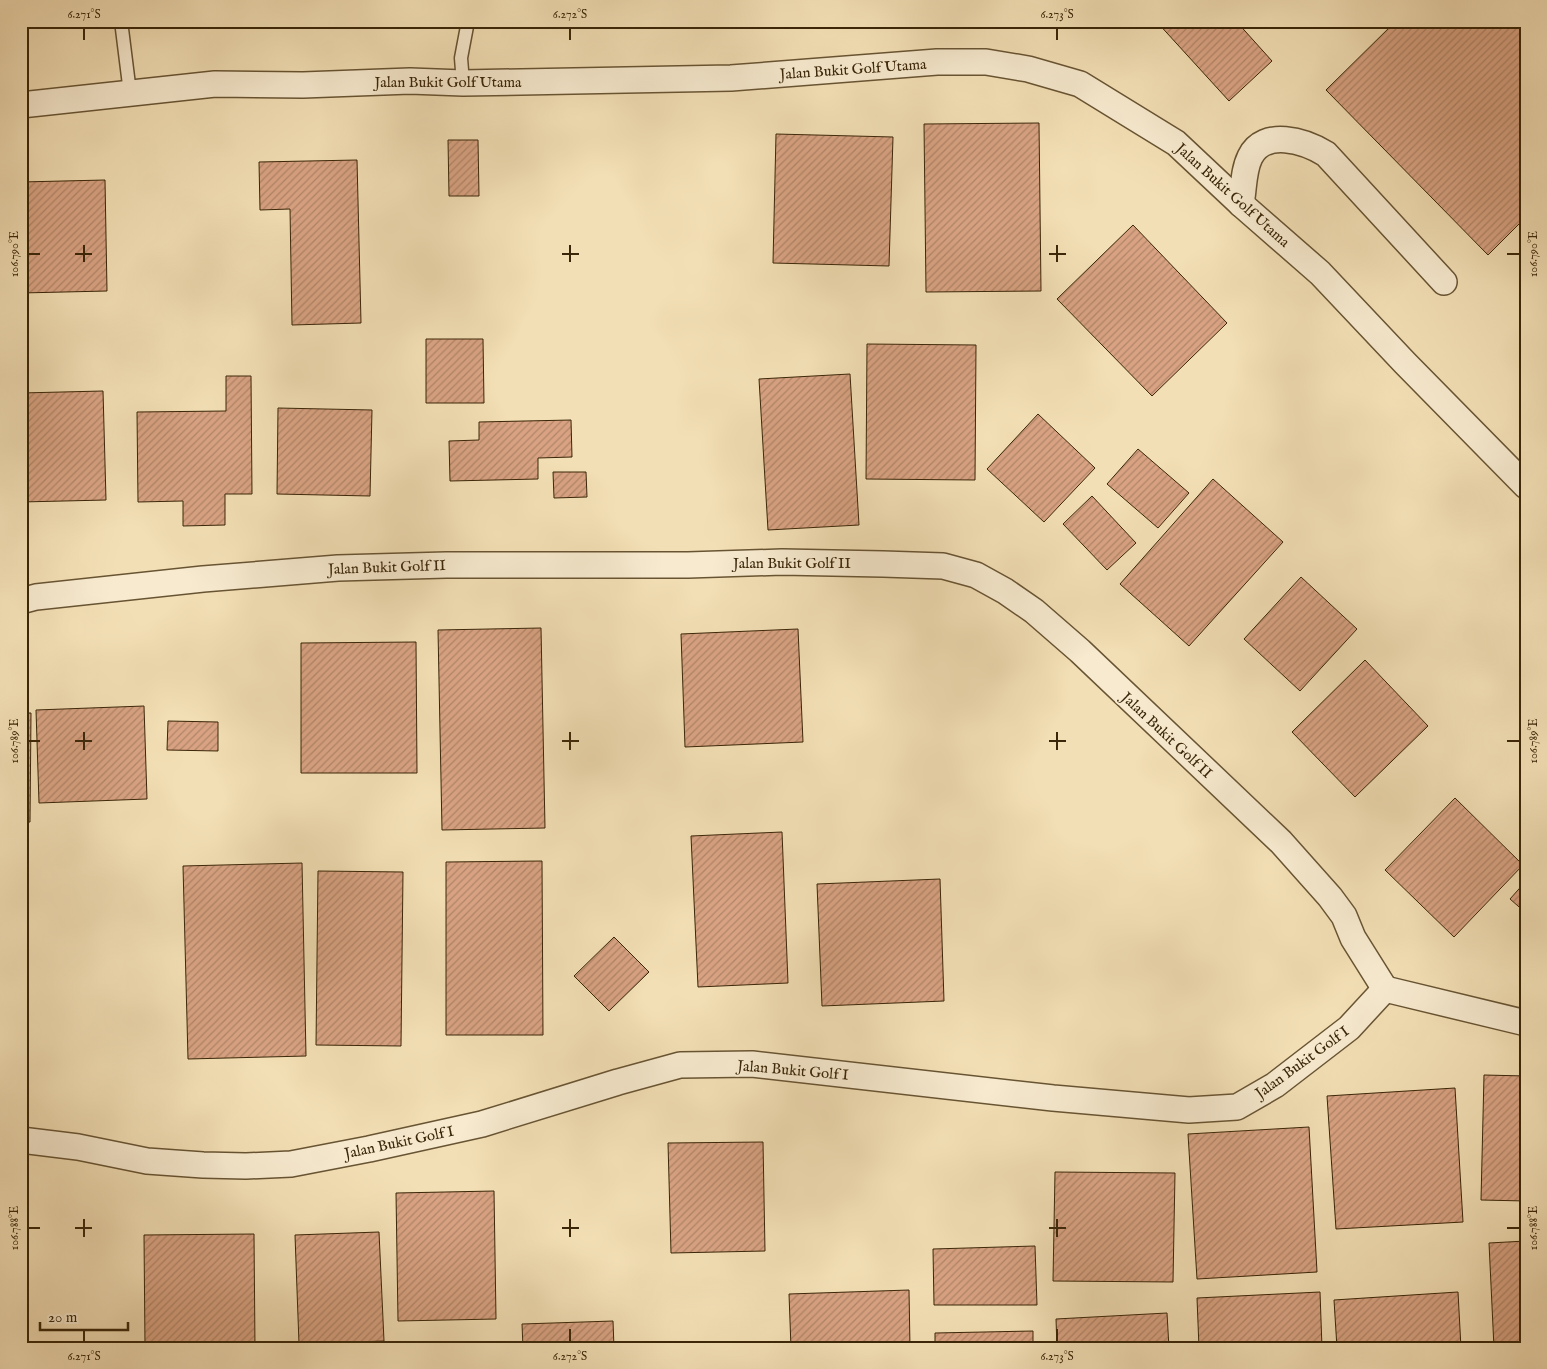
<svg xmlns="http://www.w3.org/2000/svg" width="1547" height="1369" viewBox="0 0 1547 1369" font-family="'IM FELL English',serif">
<defs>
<pattern id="building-hatch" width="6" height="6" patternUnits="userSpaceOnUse" patternTransform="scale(1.25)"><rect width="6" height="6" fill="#d9a383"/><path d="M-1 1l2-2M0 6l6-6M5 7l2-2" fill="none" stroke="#b18569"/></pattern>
</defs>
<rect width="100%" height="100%" fill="#f3dfb5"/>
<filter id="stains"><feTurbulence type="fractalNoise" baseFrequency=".004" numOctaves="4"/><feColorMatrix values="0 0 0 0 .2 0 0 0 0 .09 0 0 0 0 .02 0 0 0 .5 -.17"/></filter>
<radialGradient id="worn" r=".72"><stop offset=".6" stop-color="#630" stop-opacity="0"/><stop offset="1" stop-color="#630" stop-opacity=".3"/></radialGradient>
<g fill="url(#building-hatch)" stroke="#3a2608">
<polygon points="1156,21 1236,21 1272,61 1229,101"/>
<polygon points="1396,21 1526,21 1526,217 1488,255 1326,90"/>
<polygon points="1039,123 1041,291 926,292 924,124"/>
<polygon points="776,134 893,137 889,266 773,263"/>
<polygon points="448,140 478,140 479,196 449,196"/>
<polygon points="357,160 361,323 292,325 290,209 260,210 259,162"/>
<polygon points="105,180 107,291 21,293 21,182"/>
<polygon points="1133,225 1227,323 1152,396 1057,299"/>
<polygon points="426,339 483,339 484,403 426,403"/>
<polygon points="867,344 976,345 975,480 866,479"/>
<polygon points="850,374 859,525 768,530 759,379"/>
<polygon points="226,376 251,376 252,494 225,494 225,525 183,526 183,501 138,502 137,412 226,411"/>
<polygon points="103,391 106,500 21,502 21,393"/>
<polygon points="278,408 372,410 370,496 277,494"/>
<polygon points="1038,414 1095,468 1044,522 987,469"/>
<polygon points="571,420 572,457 538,458 538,479 450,481 449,441 479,440 479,422"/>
<polygon points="1138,449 1189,493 1158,528 1107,484"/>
<polygon points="553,472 586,472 587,497 554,498"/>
<polygon points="1213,479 1283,542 1189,646 1120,584"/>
<polygon points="1092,496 1136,543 1107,570 1063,524"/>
<polygon points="1301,577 1357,629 1300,691 1244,639"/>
<polygon points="541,628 545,828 442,830 438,630"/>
<polygon points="798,629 803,742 685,747 681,634"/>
<polygon points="416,642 417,773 301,773 301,643"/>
<polygon points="1365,660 1428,726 1355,797 1292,732"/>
<polygon points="144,706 147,799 39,803 36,710"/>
<polygon points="21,713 31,713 30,822 21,822"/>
<polygon points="168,721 218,722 218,751 167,750"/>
<polygon points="1455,798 1523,865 1454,937 1385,870"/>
<polygon points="782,832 788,983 698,987 691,836"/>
<polygon points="542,861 543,1035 446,1035 446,862"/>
<polygon points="302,863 306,1056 188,1059 183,866"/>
<polygon points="318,871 403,872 401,1046 316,1045"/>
<polygon points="940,879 944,1001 822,1006 817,884"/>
<polygon points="1526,881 1526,913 1510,899"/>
<polygon points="614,937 649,972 609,1011 574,976"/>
<polygon points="1484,1075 1526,1076 1526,1201 1481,1200"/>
<polygon points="1455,1088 1463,1222 1336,1229 1327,1096"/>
<polygon points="1309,1127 1317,1272 1197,1279 1188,1134"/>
<polygon points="763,1142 765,1251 671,1253 668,1143"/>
<polygon points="1055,1172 1175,1173 1173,1282 1053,1281"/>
<polygon points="494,1191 496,1319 398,1321 396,1193"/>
<polygon points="379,1232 384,1341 299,1344 295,1235"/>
<polygon points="254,1234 255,1348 145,1348 144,1235"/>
<polygon points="1526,1241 1526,1348 1494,1348 1489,1243"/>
<polygon points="1035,1246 1037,1305 934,1305 933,1249"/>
<polygon points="909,1290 910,1348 791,1348 789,1294"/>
<polygon points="1320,1292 1322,1348 1199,1348 1197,1298"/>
<polygon points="1458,1292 1461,1348 1337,1348 1334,1300"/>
<polygon points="1167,1313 1169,1348 1057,1348 1056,1319"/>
<polygon points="613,1321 614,1348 523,1348 522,1324"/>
<polygon points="1033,1331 1033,1348 935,1348 935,1333"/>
<polygon points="765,1343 765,1348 658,1348 658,1346"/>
</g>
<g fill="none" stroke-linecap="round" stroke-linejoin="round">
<defs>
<g id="lane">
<polyline points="121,21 130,93"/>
<polyline points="463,83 461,58 468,21"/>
</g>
<g id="street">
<polyline points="21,105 215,84 303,85 410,81 463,83 731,78 937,62 986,62 1028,69 1080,84 1176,143 1241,204 1320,273 1405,363 1526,486"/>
<path d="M1241 204C1244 189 1243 171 1250 157 1264 128 1305 141 1326 154L1444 282"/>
<polyline points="21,601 36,597 203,579 338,568 446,565 688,565 782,562 883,564 943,566 976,575 1005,591 1034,611 1080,651 1281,842 1330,897 1344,916 1353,938 1385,989"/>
<polyline points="1385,989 1526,1023"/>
<polyline points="21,1140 78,1147 147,1161 203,1165 246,1166 291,1164 369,1149 482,1124 618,1082 680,1065 752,1064 1053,1098 1189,1110 1237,1107 1275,1085 1349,1028 1385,989"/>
</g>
</defs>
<use href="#lane" stroke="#685433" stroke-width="15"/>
<use href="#street" stroke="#685433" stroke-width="28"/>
<use href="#lane" stroke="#f7eacf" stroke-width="12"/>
<use href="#street" stroke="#f7eacf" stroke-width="25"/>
</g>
<path fill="none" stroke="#3a2608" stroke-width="2" d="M84 28V40M570 28V40M1057 28V40M84 245V262M570 245V262M1057 245V262M28 254H40M75 254H92M562 254H579M1049 254H1066M1507 254H1520M84 732V750M570 732V750M1057 732V750M28 741H40M75 741H92M562 741H579M1049 741H1066M1507 741H1520M84 1219V1237M570 1219V1237M1057 1219V1237M28 1228H40M75 1228H92M562 1228H579M1049 1228H1066M1507 1228H1520M84 1329V1342M570 1329V1342M1057 1329V1342"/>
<g text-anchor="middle" stroke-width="4" stroke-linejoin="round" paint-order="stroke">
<g font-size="15" fill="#3a2608" stroke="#f7eacf">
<text transform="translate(853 69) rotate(-4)" y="5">Jalan Bukit Golf Utama</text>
<text x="448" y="87">Jalan Bukit Golf Utama</text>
<text transform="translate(1233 195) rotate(42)" y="5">Jalan Bukit Golf Utama</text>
<text x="792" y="568">Jalan Bukit Golf II</text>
<text transform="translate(387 567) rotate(-2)" y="5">Jalan Bukit Golf II</text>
<text transform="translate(1167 735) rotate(43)" y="5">Jalan Bukit Golf II</text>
<text transform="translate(1302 1062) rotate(-36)" y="5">Jalan Bukit Golf I</text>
<text transform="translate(793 1070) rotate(5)" y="5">Jalan Bukit Golf I</text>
<text transform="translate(399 1142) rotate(-12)" y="5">Jalan Bukit Golf I</text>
</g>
</g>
<rect width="1547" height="1369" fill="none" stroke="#f3dfb5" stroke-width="55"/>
<path d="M40 1322v8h88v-8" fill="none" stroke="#3a2608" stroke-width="2.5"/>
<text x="48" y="1322" font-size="15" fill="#3a2608" stroke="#f7eacf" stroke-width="4" paint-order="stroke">20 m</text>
<rect x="28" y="28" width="1492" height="1314" fill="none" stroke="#3a2608" stroke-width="2"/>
<g font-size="12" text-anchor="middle" fill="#3a2608">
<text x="84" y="18">6.271°S</text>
<text x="570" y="18">6.272°S</text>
<text x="1057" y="18">6.273°S</text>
<text transform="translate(1533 254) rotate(-90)" y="4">106.790°E</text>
<text transform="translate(14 254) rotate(-90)" y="4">106.790°E</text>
<text transform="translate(1533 741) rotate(-90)" y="4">106.789°E</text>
<text transform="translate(14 741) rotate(-90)" y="4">106.789°E</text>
<text transform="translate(1533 1228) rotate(-90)" y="4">106.788°E</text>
<text transform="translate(14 1228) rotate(-90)" y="4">106.788°E</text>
<text x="84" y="1360">6.271°S</text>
<text x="570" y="1360">6.272°S</text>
<text x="1057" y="1360">6.273°S</text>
</g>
<rect width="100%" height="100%" filter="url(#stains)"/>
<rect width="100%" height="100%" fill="url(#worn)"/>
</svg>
